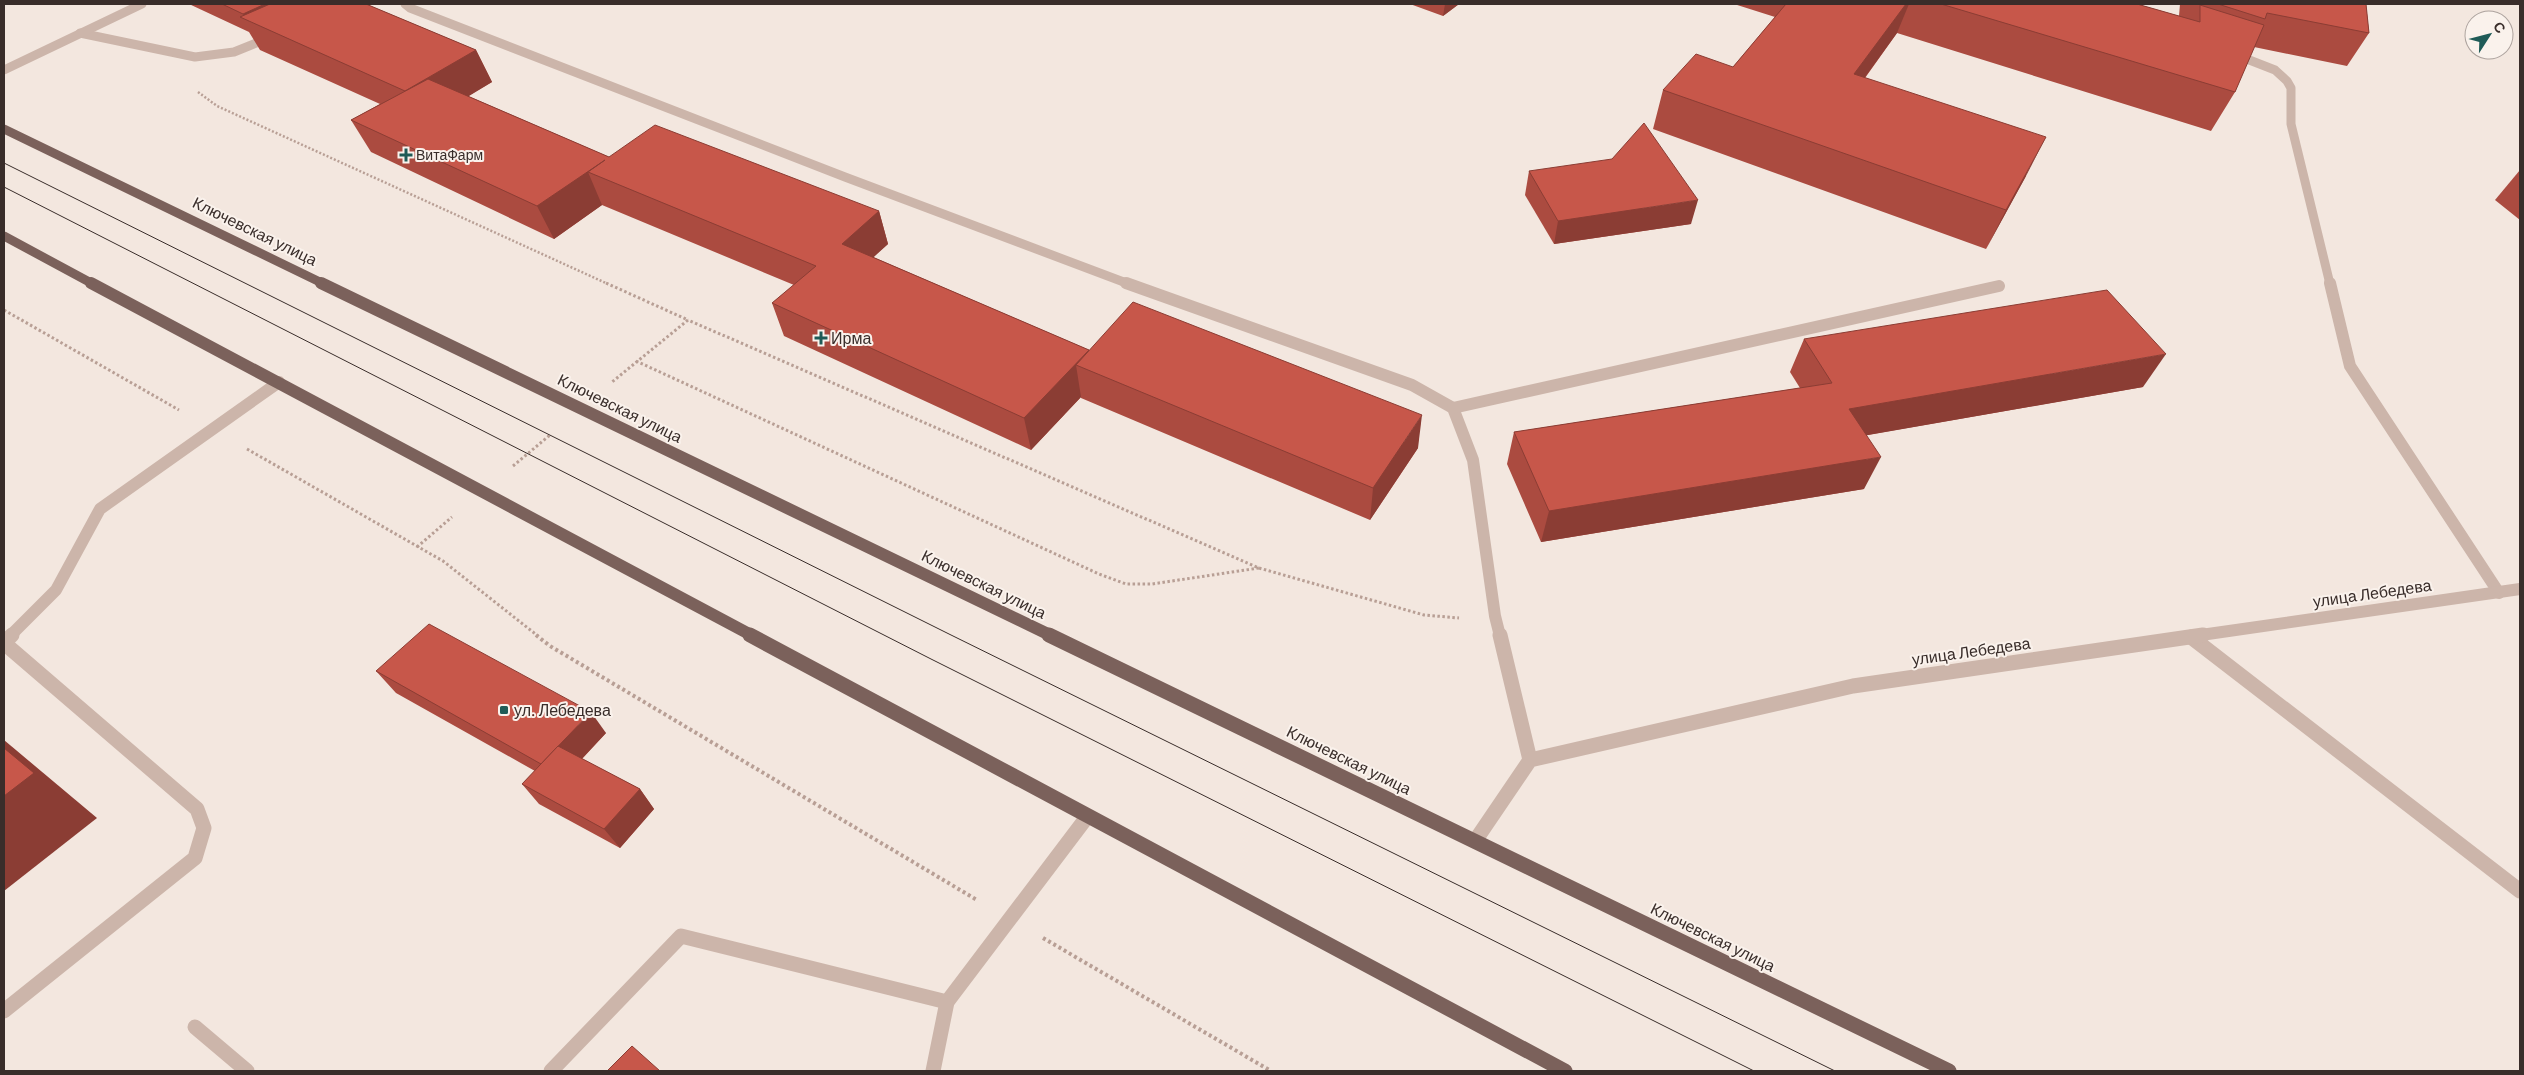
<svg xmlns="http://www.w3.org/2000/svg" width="2524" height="1075" viewBox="0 0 2524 1075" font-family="Barlow,sans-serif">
<rect width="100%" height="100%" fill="#f3e7df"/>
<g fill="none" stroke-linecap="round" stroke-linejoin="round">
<polyline stroke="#b89f95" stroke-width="2.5" stroke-dasharray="2 2" stroke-linecap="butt" points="198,92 217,106 608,284"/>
<g stroke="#b89f95" stroke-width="3" stroke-dasharray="2.5 2.5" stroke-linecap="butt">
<polyline points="606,283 688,320 612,382"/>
<polyline points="4,310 179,410"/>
<polyline points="636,361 1099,574 1126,584 1152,584 1259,568 688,320"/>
<polyline points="247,449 443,561 538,636"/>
<polyline points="513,466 550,435"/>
<polyline points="417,547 452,517"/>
<polyline points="1259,568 1424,615 1459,618"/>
</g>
<g stroke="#b89f95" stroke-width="4" stroke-dasharray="3 3" stroke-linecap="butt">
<polyline points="536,635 550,646 977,900"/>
<polyline points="1043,938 1271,1071"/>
</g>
<g stroke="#ccb5aa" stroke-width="9">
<polyline points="405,4 410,8 845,177 1129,284"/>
<polyline points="80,33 195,57 234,52 271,37"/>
<polyline points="2234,54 2275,70 2287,81 2291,88 2291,124 2330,284"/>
<polyline points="4,70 142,4"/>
</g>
<g stroke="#ccb5aa" stroke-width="12">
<polyline points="1126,283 1412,385 1453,408 1473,460 1495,616 1500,636"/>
<polyline points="2330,283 2350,366 2499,593"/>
<polyline points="1453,408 1999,286"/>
<polyline points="10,636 56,590 100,509 279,382"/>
<polyline points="2194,636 2520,589"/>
</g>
<g stroke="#ccb5aa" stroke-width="15">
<polyline points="1500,635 1530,760"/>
<polyline points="2191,637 2520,891"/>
<polyline points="4,643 197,809 204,828 195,858 4,1011"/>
<polyline points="4,643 12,635"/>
<polyline points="1475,841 1530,760 1853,686 2203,635"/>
<polyline points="195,1027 247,1071"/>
<polyline points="551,1071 681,936 947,1002"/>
<polyline points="933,1071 947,1002 1087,817"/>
</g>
<g stroke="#7b615b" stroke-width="9">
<polyline points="4,129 324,284"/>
<polyline points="4,236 93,284"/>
</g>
<g stroke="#7b615b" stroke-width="12">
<polyline points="91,283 753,636"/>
<polyline points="321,283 1052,636"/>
</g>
<g stroke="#7b615b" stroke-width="15">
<polyline points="750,635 1565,1071"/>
<polyline points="1049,635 1949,1071"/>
</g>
<g stroke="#392d2a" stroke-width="1">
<polyline points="4,163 949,634 1835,1071"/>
<polyline points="4,187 931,659 1754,1071"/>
</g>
</g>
<g fill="#ab4b40">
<polygon points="189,4 366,4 476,50 492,82 468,96 609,157 879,211 888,244 873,257 1089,350 1418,448 1370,520 1081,398 1081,397 1031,450 784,336 772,303 794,285 602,205 554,239 371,152 351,120 380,104 260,50 249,32"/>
<polygon points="1410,4 1459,4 1443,16"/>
<polygon points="1734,4 2137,4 2179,16 2180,4 2366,4 2369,33 2347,66 2254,47 2235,92 2211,131 1897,33 1865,78 2026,176 1986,249 1653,129 1663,90 1733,67 1775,17"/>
<polygon points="2520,170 2520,220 2495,200"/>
<polygon points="1529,171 1691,224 1554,244 1525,195"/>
<polygon points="1804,339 2143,387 1867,435 1864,489 1541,542 1507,464 1514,432 1800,388 1790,372"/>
<polygon points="376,671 606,733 582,759 640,789 654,809 620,848 539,804 522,784 535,771 396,693"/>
</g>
<g fill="#8b3d34">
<polygon points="265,4 316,4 248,21 243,14"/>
<polygon points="1445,4 1459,4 1443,16"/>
<polygon points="1906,4 1909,4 1897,33 1839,113 1854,74"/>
<polygon points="476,50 492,82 423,124 405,91"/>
<polygon points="2046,137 2026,176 1986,249 2006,210"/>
<polygon points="605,160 588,172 602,205 554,239 537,206"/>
<polygon points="1698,200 1691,224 1554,244 1558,221"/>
<polygon points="879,211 888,244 852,277 842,244"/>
<polygon points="1089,350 1076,365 1081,397 1031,450 1024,418"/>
<polygon points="2166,354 2143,387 1834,441 1849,409"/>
<polygon points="1422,415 1418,448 1370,520 1373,488"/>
<polygon points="1881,457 1864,489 1541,542 1549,511"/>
<polygon points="591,712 606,733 558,784 541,764"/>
<polygon points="4,740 97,818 4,891"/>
<polygon points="640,789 654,809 620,848 604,829"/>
</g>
<g fill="#c7574a" stroke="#8b3d34">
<polygon points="222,4 265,4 243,14"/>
<polygon points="270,4 366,4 476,50 405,91 240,17"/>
<polygon points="1786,4 1906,4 1854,74 2046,137 2006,210 1663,90 1696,54 1733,67"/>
<polygon points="1941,4 2137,4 2200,22 2200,5 2264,25 2235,92"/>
<polygon points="2218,4 2366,4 2369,33 2267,13 2265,19"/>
<polygon points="428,79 609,157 655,125 879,211 842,244 1089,350 1024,418 772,303 816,266 588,172 605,160 537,206 351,120"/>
<polygon points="1644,123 1698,200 1558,221 1529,171 1612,159"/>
<polygon points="2107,290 2166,354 1849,409 1881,457 1549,511 1514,432 1832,383 1804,339"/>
<polygon points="1133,302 1422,415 1373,488 1076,365"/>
<polygon points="429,624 591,712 541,764 376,671"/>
<polygon points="558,746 640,789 604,829 522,784"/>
<polygon points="4,748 34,773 4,796"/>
<polygon points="632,1046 660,1071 607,1071"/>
</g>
<g fill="#1f5b57" stroke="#faf2ec" stroke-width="2">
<path d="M403.5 147.5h5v5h5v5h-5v5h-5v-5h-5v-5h5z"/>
<path d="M818.5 330.5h5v5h5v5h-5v5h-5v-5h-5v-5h5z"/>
<rect x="499" y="705" width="10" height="10" rx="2.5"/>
</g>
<g text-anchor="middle" stroke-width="4" stroke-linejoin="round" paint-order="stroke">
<g font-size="14" fill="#392d2a" stroke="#faf2ec" text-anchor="start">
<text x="416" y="160">ВитаФарм</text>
</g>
<g font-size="16" fill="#392d2a" stroke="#faf2ec">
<text transform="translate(255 231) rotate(26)" y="6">Ключевская улица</text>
<text transform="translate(620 408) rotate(26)" y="6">Ключевская улица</text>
<text transform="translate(984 584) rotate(26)" y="6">Ключевская улица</text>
<text transform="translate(2372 593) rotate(-8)" y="6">улица Лебедева</text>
<text transform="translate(1971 651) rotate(-8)" y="6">улица Лебедева</text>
<text transform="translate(1349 760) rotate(26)" y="6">Ключевская улица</text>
<text transform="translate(1713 937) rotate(26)" y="6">Ключевская улица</text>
</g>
<g font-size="16" fill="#392d2a" stroke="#faf2ec" text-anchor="start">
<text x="831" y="344">Ирма</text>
<text x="514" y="716">ул. Лебедева</text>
</g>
</g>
<rect width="2524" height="1075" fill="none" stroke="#392d2a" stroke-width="10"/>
<g transform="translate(2489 35) rotate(54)"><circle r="24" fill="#faf2ec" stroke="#ada39e"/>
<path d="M0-4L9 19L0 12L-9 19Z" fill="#1f5b57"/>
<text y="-8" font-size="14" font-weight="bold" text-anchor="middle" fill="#392d2a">С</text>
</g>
</svg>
